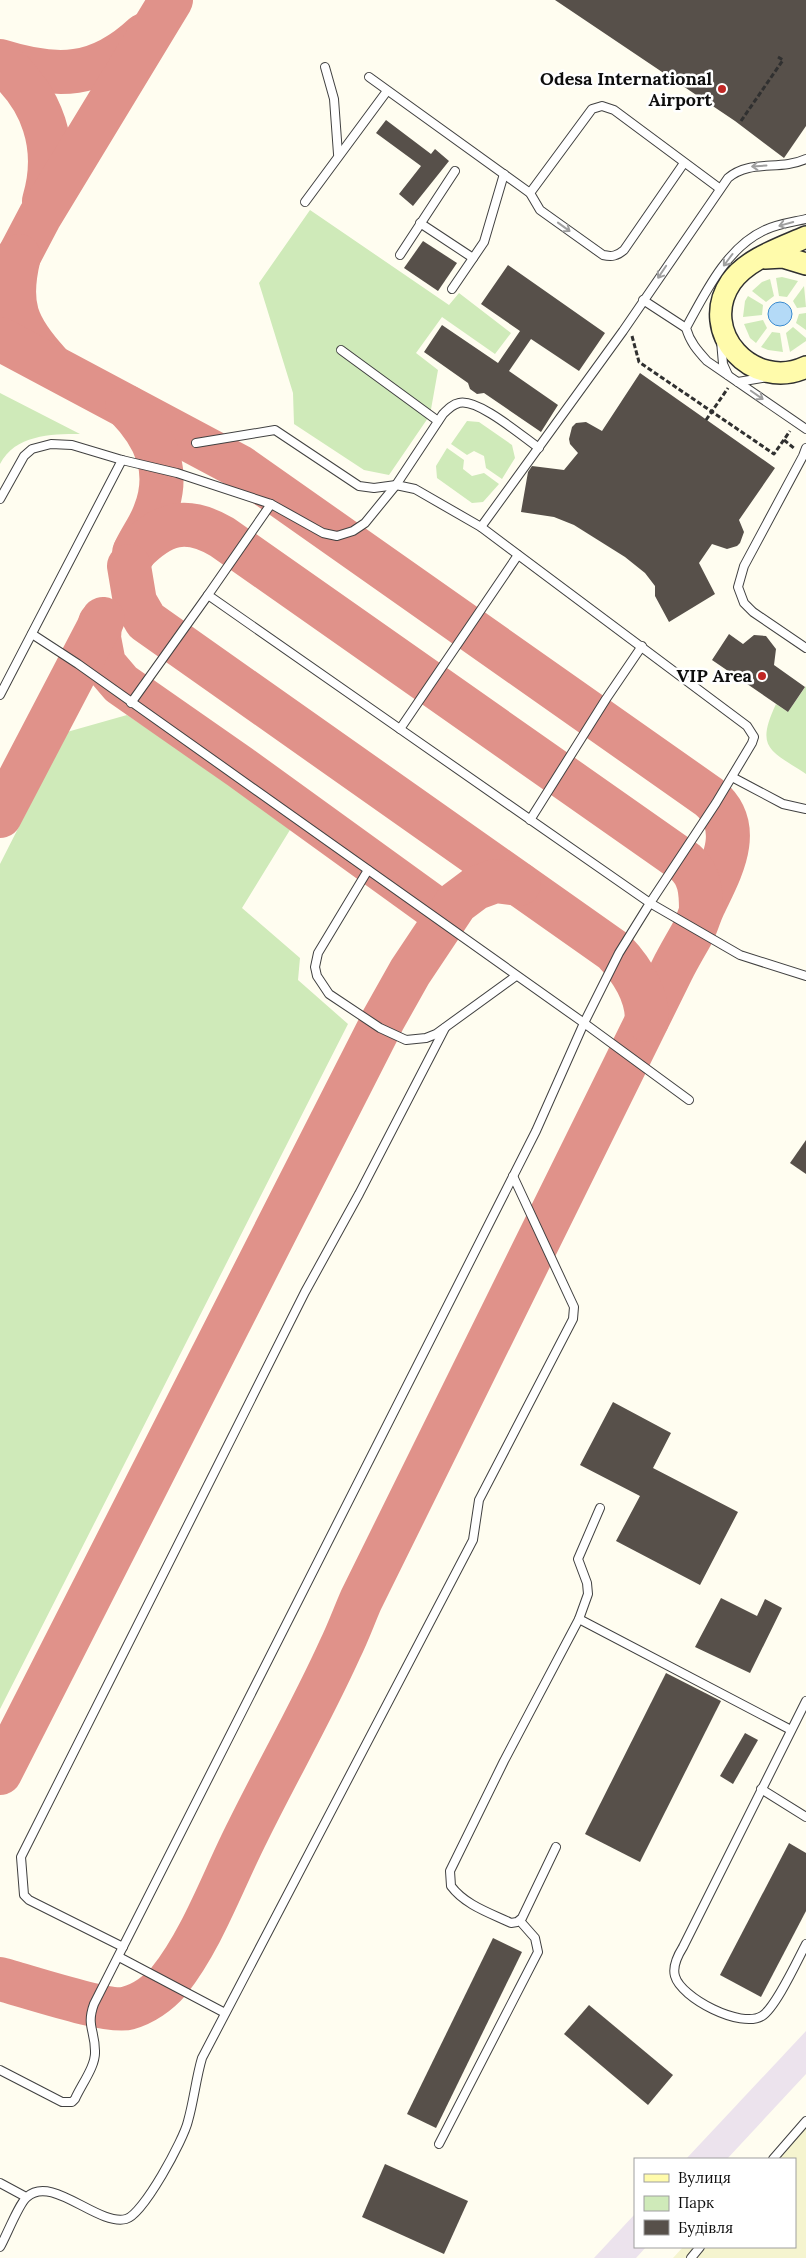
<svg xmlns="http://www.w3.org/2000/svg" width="806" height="2258" viewBox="0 0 806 2258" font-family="Lora,serif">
<rect width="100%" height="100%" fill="#fffdf0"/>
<g fill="#ece3ed">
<polygon points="806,2031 806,2074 727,2159 686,2159"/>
<polygon points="635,2214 635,2247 646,2247 636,2258 594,2258"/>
</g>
<polygon fill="#f5f4cf" points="806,2118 806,2258 673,2258 683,2247 795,2247 795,2159 767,2159"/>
<g fill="#cfeab9">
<polygon points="310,210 449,305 459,293 511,333 495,354 442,317 416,353 438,370 430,415 389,475 364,470 294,424 293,393 259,283"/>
<polygon points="782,277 798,281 787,297 779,296 776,278"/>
<polygon points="770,279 774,296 766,302 752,291 762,282"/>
<polygon points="804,286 806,307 797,308 793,301"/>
<polygon points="748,296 763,305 762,315 743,317 745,301"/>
<polygon points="806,313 806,330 796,323 799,314"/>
<polygon points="763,320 767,328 756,343 750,338 744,324"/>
<polygon points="793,327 806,338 806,341 790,352 786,333"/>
<polygon points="772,332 780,333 783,352 768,350 761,347"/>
<path d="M0 393 80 434C50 434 15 435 0 464Z"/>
<polygon points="467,421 479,422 512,445 515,458 502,479 486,468 484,456 474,451 467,455 451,444"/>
<polygon points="447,448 464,460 463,469 472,476 484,473 499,484 483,502 472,503 437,478 436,466"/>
<path d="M806 686V774C770 750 755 749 776 704L788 712Z"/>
<polygon points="127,715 293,825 242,908 300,958 298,980 348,1024 0,1709 0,864 67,732"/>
</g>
<circle fill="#b4daf7" stroke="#3a8acf" cx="780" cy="314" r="12"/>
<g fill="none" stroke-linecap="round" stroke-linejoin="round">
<g stroke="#e0928a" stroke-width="44">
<path d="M0 61C57 79 98 78 144 35"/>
<path d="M0 62C43 97 60 147 44 201"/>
<polyline points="19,256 40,216 171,0"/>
<path d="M0 277 19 256C7 305 16 327 49 363"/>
<path d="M0 339 240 467 709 797C746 828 720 871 704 905 700 913 698 921 694 930 687 943 679 956 672 970L361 1600C354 1616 348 1633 340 1649 312 1711 278 1770 248 1831 223 1880 203 1938 169 1981 159 1993 143 2004 128 2008 109 2014 24 1985 0 1979"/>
<path d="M127 407C156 437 171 471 155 512 150 527 140 539 134 553"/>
<path d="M135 551C163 523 186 516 222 537L685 862C700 875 701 891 701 910"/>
<path d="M129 566 135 602 146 621 614 951C632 970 647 993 647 1020"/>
<polyline points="100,623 99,638 104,664 121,684 240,767 446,916"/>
<polyline points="0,816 103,619"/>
<polyline points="0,1773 383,1020 410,972 456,903 476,888 495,881 519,884"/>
</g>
</g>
<g fill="#57504a">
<polygon points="555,0 806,0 806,126 784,158 735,121"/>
<polygon points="386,120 431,154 435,149 449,161 413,206 399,194 421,166 376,133"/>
<polygon points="423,241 457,263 438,291 404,268"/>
<polygon points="508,265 605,333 579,371 531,339 509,371 558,405 541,432 484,393 477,394 470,389 468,383 424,352 442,325 498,363 520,331 481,304"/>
<polygon points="640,373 775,468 739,520 744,532 740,543 737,546 727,549 712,544 699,563 715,594 669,622 655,596 655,586 645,573 625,557 574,525 554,517 521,512 528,472 532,466 564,470 578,453 570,444 569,439 572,427 576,423 586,422 602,431"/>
<polygon points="729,634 743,644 754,635 766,636 776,649 774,665 805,687 788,712 712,660"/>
<polygon points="806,1140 806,1174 790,1163"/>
<polygon points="613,1402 671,1433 653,1468 738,1512 700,1585 616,1541 640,1496 580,1465"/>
<polygon points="721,1598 757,1616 765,1599 782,1608 750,1673 695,1647"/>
<polygon points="666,1673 721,1701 640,1862 585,1834"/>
<polygon points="745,1733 758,1740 733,1784 720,1776"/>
<polygon points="789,1843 806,1853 806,1911 761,1997 720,1975"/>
<polygon points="493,1938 522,1952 436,2128 407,2114"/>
<polygon points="589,2005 673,2075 648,2105 564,2034"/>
<polygon points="385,2164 468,2201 444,2254 362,2217"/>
</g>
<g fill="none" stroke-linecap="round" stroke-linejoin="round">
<defs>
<g id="lane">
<polyline points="325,67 334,99 338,154"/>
<path d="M369 77 530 193 540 210 603 255C612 257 617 256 624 250L684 163"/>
<polyline points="530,193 592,109 602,106 614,110 719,188"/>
<polyline points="305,202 387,91"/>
<path d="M806 219C793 222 777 224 765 230 727 247 705 293 686 328 690 342 697 350 707 361L806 429"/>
<polyline points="420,223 473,258"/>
<polyline points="400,255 455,171"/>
<polyline points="452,289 484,242 504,174"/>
<polyline points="643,300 686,328"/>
<polyline points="721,341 723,364 728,375"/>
<polyline points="341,350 438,421"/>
<polyline points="738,382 768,377"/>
<polyline points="196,443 275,430 359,486 374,488 396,485 415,489 481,527 747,726 754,737 752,743 716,803 650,903 740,955 806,976"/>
<polyline points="806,448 803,456 744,566 738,587 744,603 753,612 806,648"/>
<path d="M0 499 24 456 32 449 51 444 72 445 122 460 177 473 271 504 323 533 337 536 353 531 365 523 396 485 443 414C448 409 453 404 459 403 478 398 523 437 539 448"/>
<polyline points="271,504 208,595 400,729"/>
<path d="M481 527 623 331 728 178C750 159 780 171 806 159"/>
<polyline points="32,634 78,664 584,1023 689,1100"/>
<polyline points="0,695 122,460"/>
<polyline points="131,703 208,595"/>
<polyline points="732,777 783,804 806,809"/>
<polyline points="530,820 606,699 642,646"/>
<polyline points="368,870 318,953 315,967 317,976 329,994 380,1028 406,1040 426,1038 436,1034 516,976"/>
<polyline points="579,1619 791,1730"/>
<path d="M806 1701 683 1947C678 1955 672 1966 675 1976 681 1998 741 2029 762 2016 776 2007 797 1961 806 1944"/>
<polyline points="761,1789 806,1817"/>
<path d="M556 1847 522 1918 517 1922 511 1923C490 1913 465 1905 451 1886L450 1871 504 1761 579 1619 588 1594 587 1583 578 1559 600 1508"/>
<polyline points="123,1947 29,1900 24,1895 21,1857 305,1292 359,1194 445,1028"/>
<polyline points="119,1957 225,2013"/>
<path d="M0 2070 62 2102H72L75 2099C81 2085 96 2066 95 2051 95 2030 86 2026 94 2004L536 1131 584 1023 619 953 650 903 400 729 518 555"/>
<polyline points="439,2144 538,1952 535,1938 520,1921"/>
<polyline points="773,2159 806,2121"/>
<polyline points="0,2183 26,2197"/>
<path d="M0 2247C6 2237 19 2203 27 2197 52 2174 97 2226 126 2219 143 2215 184 2139 188 2121 194 2100 196 2078 202 2058L473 1540 479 1500 573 1319 574 1307 513 1176"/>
<polyline points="691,2258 700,2247"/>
</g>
<g id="secondary">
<path d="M806 237C781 248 747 259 731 282 697 332 753 392 806 367"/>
<polyline points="765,258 783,257 806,264"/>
</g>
</defs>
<use href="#lane" stroke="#414141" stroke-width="10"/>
<use href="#secondary" stroke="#303030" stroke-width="24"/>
<g stroke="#303030" stroke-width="3" stroke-dasharray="5 2.5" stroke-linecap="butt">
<polyline points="741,121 783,60 778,57"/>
<polyline points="632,336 639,362 774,454 790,431"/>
<polyline points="706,420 728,388"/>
<polyline points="784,440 795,449"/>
</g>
<use href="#lane" stroke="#fff" stroke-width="8"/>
<use href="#secondary" stroke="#fffbab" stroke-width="21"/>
</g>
<defs><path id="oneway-shaft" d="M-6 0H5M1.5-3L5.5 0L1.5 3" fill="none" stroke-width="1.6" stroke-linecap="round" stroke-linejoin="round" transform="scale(1.25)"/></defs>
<g stroke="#9f9f9f">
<use href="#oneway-shaft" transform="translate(759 166) rotate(176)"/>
<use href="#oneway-shaft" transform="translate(786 224) rotate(165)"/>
<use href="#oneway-shaft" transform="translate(564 227) rotate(36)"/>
<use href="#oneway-shaft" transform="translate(728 260) rotate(127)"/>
<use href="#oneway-shaft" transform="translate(662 272) rotate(124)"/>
<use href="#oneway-shaft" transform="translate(757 395) rotate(35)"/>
</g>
<g fill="#c02624" stroke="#fff" stroke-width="2">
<circle cx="722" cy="89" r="5"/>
<circle cx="762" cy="676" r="5"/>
</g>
<g text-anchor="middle" stroke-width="5" stroke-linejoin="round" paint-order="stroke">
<g font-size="18" font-weight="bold" fill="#0e0e0e" stroke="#fff" text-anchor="end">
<text x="712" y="85">Odesa International<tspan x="712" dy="21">Airport</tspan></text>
<text x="752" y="682">VIP Area</text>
</g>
</g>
<rect x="634" y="2158" width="162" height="90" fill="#ffffff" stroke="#9f9f9f"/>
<rect x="644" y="2174" width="25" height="8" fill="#fffbab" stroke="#9f9f9f"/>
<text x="678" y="2183" font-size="15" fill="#0e0e0e">Вулиця</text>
<rect x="644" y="2196" width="25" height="15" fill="#cfeab9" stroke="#9f9f9f"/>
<text x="678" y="2208" font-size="15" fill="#0e0e0e">Парк</text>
<rect x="644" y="2220" width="25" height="15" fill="#57504a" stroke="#9f9f9f"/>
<text x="678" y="2233" font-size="15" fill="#0e0e0e">Будівля</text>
</svg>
